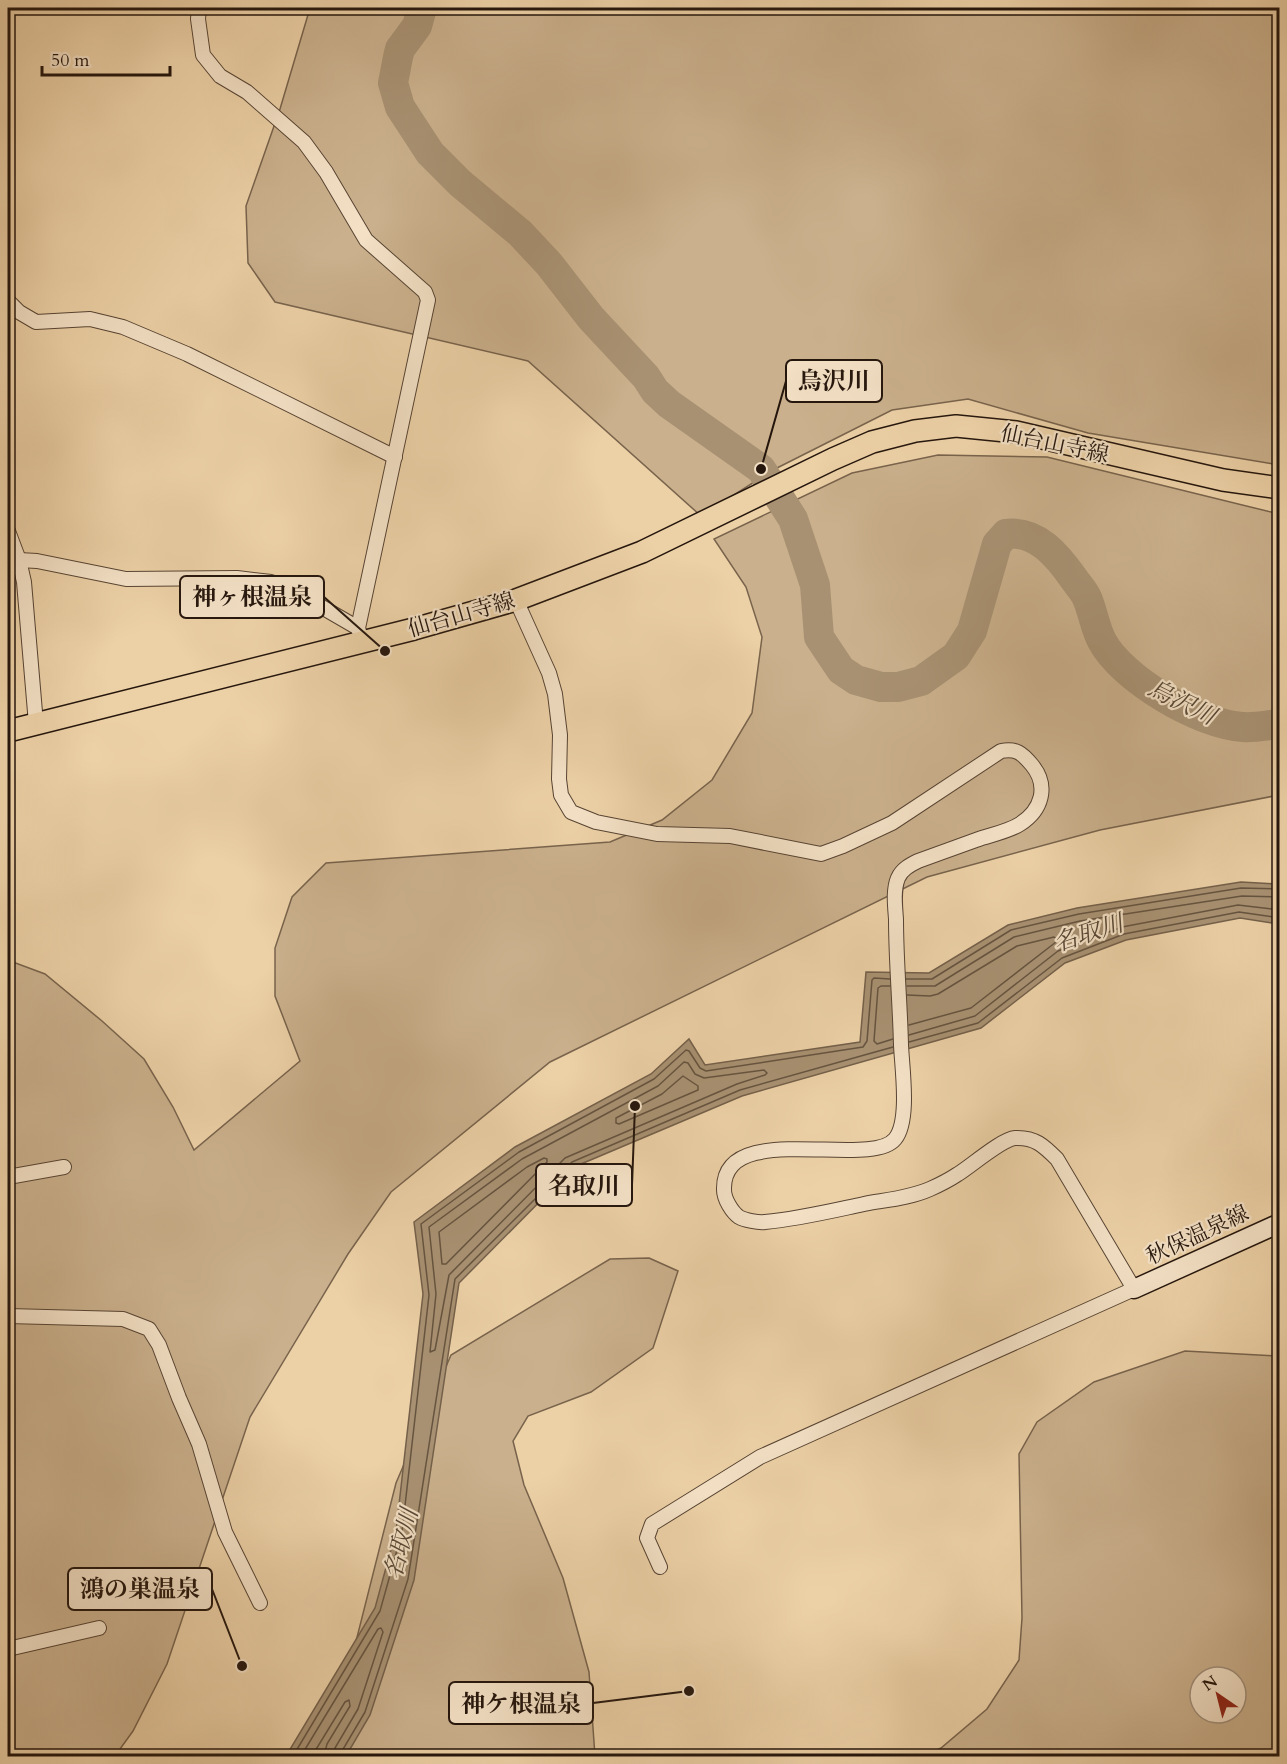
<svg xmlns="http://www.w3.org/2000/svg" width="1287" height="1764" viewBox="0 0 1287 1764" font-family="Cardo,'Noto Serif JP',serif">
<rect width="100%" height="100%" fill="#ecd0a6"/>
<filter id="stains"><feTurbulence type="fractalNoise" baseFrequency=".00333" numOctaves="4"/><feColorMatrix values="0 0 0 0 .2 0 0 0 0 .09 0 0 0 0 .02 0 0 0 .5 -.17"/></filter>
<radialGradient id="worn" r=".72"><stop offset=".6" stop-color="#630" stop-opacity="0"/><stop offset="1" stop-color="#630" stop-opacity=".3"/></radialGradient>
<g fill="#cab08c" stroke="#78634c" stroke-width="1.5" fill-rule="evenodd">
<polygon points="310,8 1279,8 1279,465 1088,433 968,399 892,410 773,470 701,516 528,361 275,302 248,263 246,206 280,109"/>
<polygon points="938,455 1047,457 1279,514 1279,795 1100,830 927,877 550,1062 391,1192 348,1254 250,1417 167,1664 133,1731 115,1756 8,1756 8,963 13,962 45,974 102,1021 144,1059 173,1107 194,1150 300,1061 275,996 275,948 292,897 326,863 610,842 662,820 712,780 752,713 762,637 746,587 714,539 852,473"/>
<polygon points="649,1258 678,1271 653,1348 591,1392 528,1416 513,1441 524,1485 563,1578 589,1672 595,1756 327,1756 396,1483 451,1355 610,1259"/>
<path d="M1185 1351 1279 1356V1756H923L941 1748 987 1709 1019 1660 1022 1618 1019 1454 1037 1422 1094 1382ZM1200 1677H1236V1713H1200Z"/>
</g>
<polygon fill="#a89172" stroke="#74604a" stroke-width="1.5" points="1241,882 1279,884 1279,924 1240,918 1126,940 1065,963 981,1028 742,1096 574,1167 459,1283 414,1580 370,1715 346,1756 286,1756 375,1608 396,1531 423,1294 414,1222 515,1147 651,1074 689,1039 705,1065 860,1042 866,972 929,973 1008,925 1077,908"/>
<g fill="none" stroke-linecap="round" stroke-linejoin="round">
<g stroke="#665440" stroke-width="1.5">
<polyline points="906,979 932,979 1011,930 1079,914 1241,888 1280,889"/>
<polyline points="890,986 881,986 878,988 874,1041 877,1044 893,1039"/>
<polyline points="907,986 935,986 1014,937 1080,921 1242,896 1280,897"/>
<polyline points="907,995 930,996 938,994 1017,946 1054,937 1057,939 1056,942 971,1008 909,1025"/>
<polyline points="909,1035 975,1016 1058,951 1122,927 1238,905 1280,910"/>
<polyline points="909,1042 978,1023 1062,958 1124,934 1239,912 1280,918"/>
<polygon points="684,1062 688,1063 695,1074 704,1078 764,1070 767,1073 765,1075 737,1084 565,1158 449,1275 435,1350 430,1352 436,1294 429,1227 522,1159 658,1086"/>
<polygon points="683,1076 698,1086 698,1090 619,1124 616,1123 616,1118 662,1094"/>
<polygon points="544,1158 547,1159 547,1162 446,1264 442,1264 439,1232 527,1167"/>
<polyline points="293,1756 380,1611 402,1532 429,1295 421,1224 519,1152 654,1079 686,1050 689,1051 700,1068 706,1071 863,1047 867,1041 872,980 874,978 890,979"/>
<polyline points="301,1756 378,1629 381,1628 383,1632 358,1709 335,1748 333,1756"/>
<polyline points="312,1756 345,1702 349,1700 350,1706 327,1744 324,1756"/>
<polyline points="341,1756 342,1751 365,1712 408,1579 455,1279 572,1162 740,1090 893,1047"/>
</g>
<path stroke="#a89172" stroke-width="30" d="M422 8 417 26 400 49 398 57 393 83 400 107 430 153 460 183 520 233 549 264 591 318 646 377 655 391 669 404 761 469 793 519 815 585 819 637 841 670 856 680 881 687H898L921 681 956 656 972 631 997 544 1006 534C1037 530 1058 556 1074 579 1078 585 1084 591 1087 598 1093 612 1095 628 1102 641 1122 679 1200 725 1243 727 1255 728 1268 725 1280 724"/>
<defs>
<g id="minor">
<polyline points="199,8 198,19 203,55 220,76 247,92 304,142 326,172 366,240 425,292 428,300 358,628 362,641"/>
<polyline points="8,301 19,312 36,322 90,319 123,327 187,354 395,457"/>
<polyline points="8,531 19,560 24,582 36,724"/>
<polyline points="19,560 37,561 126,579 237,578 271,582 289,588 358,628"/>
<path d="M516 600 549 673 555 694 560 735 559 779 561 795 571 812 596 822 657 834 730 836 821 854 843 846 892 823 1001 751C1016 748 1022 753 1032 765 1049 786 1042 810 1020 824 1008 832 989 835 976 840 957 847 937 854 918 861 910 865 902 869 898 878 893 890 895 906 896 919 896 961 900 1003 901 1045 902 1068 910 1121 895 1139 870 1170 722 1118 724 1190 724 1199 732 1212 739 1217 744 1220 759 1223 765 1222 798 1219 831 1211 864 1204 885 1200 910 1198 930 1189 939 1185 949 1180 958 1174 971 1166 1002 1139 1015 1138 1035 1137 1044 1146 1057 1159L1134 1289 760 1457 652 1524 647 1538 660 1567"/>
<polyline points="8,1177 64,1167"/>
<polyline points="8,1316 123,1319 149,1329 159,1345 179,1398 199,1444 225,1532 260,1603"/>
<polyline points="8,1649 99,1628"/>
</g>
<polyline id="secondary" points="1134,1289 1280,1223"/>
<polyline id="primary" points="8,731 414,629 516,600 642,552 833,459 872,442 915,431 956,426 1016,432 1223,480 1280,488"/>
</defs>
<use href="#minor" stroke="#574433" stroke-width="16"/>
<use href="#secondary" stroke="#25160d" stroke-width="21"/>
<use href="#primary" stroke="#25160d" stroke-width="24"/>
<use href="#minor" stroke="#f3e0c5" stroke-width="14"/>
<use href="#secondary" stroke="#f3e0c5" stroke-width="18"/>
<use href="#primary" stroke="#ecd0a6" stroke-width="21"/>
</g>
<g text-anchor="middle" stroke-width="4.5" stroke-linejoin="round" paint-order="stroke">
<g font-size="22" fill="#25160d" stroke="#f3e0c5">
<text transform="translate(1055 443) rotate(12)" y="8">仙台山寺線</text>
<text transform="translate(461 614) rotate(-16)" y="8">仙台山寺線</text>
<text transform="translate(1197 1234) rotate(-25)" y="8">秋保温泉線</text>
</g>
<g font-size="24" font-style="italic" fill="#594735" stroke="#f3e0c5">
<text transform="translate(1182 702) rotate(26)" y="8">烏沢川</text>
<text transform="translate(1088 933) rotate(-18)" y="8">名取川</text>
<text transform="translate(401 1544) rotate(-76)" y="8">名取川</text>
</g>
</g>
<path fill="none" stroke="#25160d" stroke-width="2" d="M761 469L786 381M385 651L324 597M635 1106L632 1185M242 1666L212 1589M689 1691L593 1703"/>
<g fill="#25160d" stroke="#f3e0c5" stroke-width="2">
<circle cx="761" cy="469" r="6"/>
<circle cx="385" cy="651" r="6"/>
<circle cx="635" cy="1106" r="6"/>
<circle cx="242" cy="1666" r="6"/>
<circle cx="689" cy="1691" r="6"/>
</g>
<g fill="#f3e0c5" stroke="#25160d" stroke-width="2">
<rect x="786" y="360" width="96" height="42" rx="6"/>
<rect x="180" y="576" width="144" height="42" rx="6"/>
<rect x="536" y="1164" width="96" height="42" rx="6"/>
<rect x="68" y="1568" width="144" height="42" rx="6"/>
<rect x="449" y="1682" width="144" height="42" rx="6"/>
</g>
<g font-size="24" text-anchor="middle" font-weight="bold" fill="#25160d">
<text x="834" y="389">烏沢川</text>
<text x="252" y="605">神ヶ根温泉</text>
<text x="584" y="1194">名取川</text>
<text x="140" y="1597">鴻の巣温泉</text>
<text x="521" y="1712">神ケ根温泉</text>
</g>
<rect width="1287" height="1764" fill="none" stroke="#ecd0a6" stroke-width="30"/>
<rect x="9" y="9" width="1269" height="1746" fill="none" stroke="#25160d" stroke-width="3"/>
<rect x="15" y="15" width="1257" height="1734" fill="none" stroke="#25160d" stroke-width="1.5"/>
<g transform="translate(1218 1695) rotate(325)"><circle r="28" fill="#f3e0c5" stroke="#a18f7b" stroke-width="1.5"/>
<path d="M0-4.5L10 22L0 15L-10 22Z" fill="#8f2418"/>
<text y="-9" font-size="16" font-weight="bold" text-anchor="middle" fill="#25160d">N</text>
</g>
<path d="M42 66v9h128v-9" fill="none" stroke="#25160d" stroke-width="3"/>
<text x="51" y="66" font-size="18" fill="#25160d" stroke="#f3e0c5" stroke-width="4.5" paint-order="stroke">50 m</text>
<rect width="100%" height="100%" filter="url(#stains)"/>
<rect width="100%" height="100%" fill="url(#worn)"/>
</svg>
